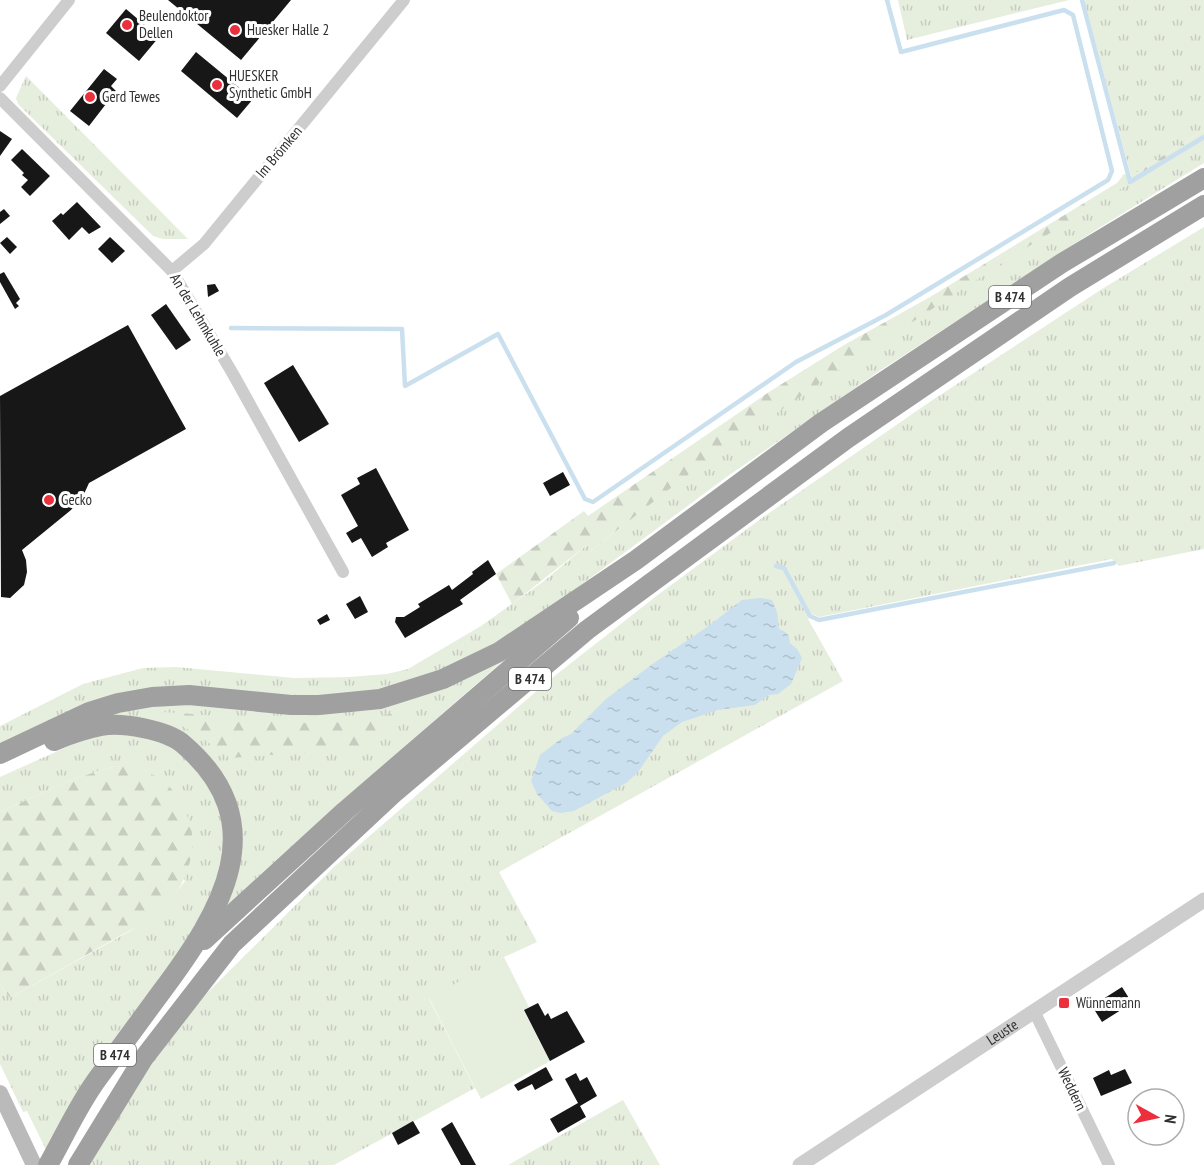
<svg xmlns="http://www.w3.org/2000/svg" width="1204" height="1165" viewBox="0 0 1204 1165" font-family="'PT Sans Narrow',sans-serif">
<defs>
<pattern id="grass-tufts" width="24" height="20" patternUnits="userSpaceOnUse" patternTransform="scale(1.5)"><rect width="24" height="20" fill="#e6eede"/><path d="M3 7l-1-3M5 7V3M7 7l1-3M15 17l-1-3M17 17v-4M19 17l1-3" fill="none" stroke="#c6ccbf"/></pattern>
<pattern id="forest-firs" width="22" height="20" patternUnits="userSpaceOnUse" patternTransform="scale(1.5)"><rect width="22" height="20" fill="#e6eede"/><path d="M5 1l3.5 6h-7zM16 11l3.5 6h-7z" fill="#c6ccbf"/></pattern>
<pattern id="water-ripples" width="26" height="14" patternUnits="userSpaceOnUse" patternTransform="scale(1.5)"><rect width="26" height="14" fill="#cae0ee"/><path d="M2 4q2-2 4 0t4 0M15 11q2-2 4 0t4 0" fill="none" stroke="#aec0cc"/></pattern>
</defs>
<rect width="100%" height="100%" fill="#fff"/>
<g fill="url(#grass-tufts)">
<polygon points="898,0 1069,0 907,40"/>
<polygon points="1084,0 1204,0 1204,130 1131,176"/>
<polygon points="26,76 188,239 163,239 153,236 18,104 16,98"/>
<path d="M1204 137V163L1091 233 878 372 728 476 543 613 507 637 446 670 382 690 320 698 197 689 0 746V726L83 684 143 668 176 667 294 678 349 677 387 674 408 669 481 626 544 581 587 545 592 550C622 527 651 502 681 480 848 357 1027 246 1204 137Z"/>
<polygon points="1204,227 1204,549 1119,566 1112,559 819,617 812,614 808,619 843,681 499,872 537,942 504,957 429,999 475,1088 334,1165 86,1165 159,1051 205,995 335,866 547,682 659,594 762,518 931,401 1102,289"/>
<polygon points="504,660 335,807 223,912 236,869 210,762 100,717 114,712 179,703 292,712"/>
<polygon points="109,733 145,736 176,749 187,757 216,795 226,834 221,877 189,942 117,1035 94,1069 46,1150 27,1111 23,1112 0,1064 0,984 10,998 130,931 166,906 185,881 146,772 115,766 73,779 0,812 0,777 80,741"/>
<polygon points="623,1100 660,1165 508,1165"/>
</g>
<g fill="url(#forest-firs)">
<polygon points="1204,130 1204,137 1005,261 818,384 681,480 592,550 587,545 512,604 496,574 584,511 588,516 769,392 844,345 930,297 1117,183 1124,174 1131,176"/>
<path d="M411 709 412 712 373 747 230 758 199 736 160 713 162 712C210 714 258 722 306 723 342 724 376 718 411 709Z"/>
<path d="M115 766C153 770 170 778 186 813 201 843 188 882 167 905 153 919 127 932 109 942 76 961 43 979 10 998L0 984V812L73 779Z"/>
</g>
<polygon fill="#e6eede" points="504,957 529,1007 524,1011 550,1061 481,1099 429,998"/>
<path fill="url(#water-ripples)" d="M760 598 772 600 777 612 779 629C787 632 789 634 790 643L797 649 802 658 791 684 778 694 769 695 755 705 718 710 682 722 663 736 638 772 626 783 574 811 560 813 552 811 537 794 531 781 540 755 562 738 571 734 606 699 654 663 707 627 742 600Z"/>
<g fill="none" stroke-linecap="round" stroke-linejoin="round">
<g stroke="#cae0ee" stroke-width="4.5">
<polyline points="1082,0 1130,182 1204,137"/>
<polyline points="231,328 402,329 405,386 498,334 585,499 593,502 796,362 886,315 1108,180 1112,171 1073,15 1064,10 901,52 887,0"/>
<polyline points="776,566 784,568 810,616 819,620 1114,563"/>
</g>
</g>
<g fill="#171717">
<polygon points="168,0 291,0 241,60"/>
<polygon points="126,9 159,37 139,61 106,33"/>
<polygon points="196,52 253,99 237,118 181,71"/>
<polygon points="104,69 117,79 111,86 116,91 89,126 70,111"/>
<polygon points="0,131 12,139 0,156"/>
<polygon points="22,149 50,176 30,196 21,187 28,180 22,175 24,173 11,160"/>
<polygon points="77,202 101,227 89,234 82,227 69,240 52,221 61,213 63,215"/>
<polygon points="4,209 10,216 0,224 0,212"/>
<polygon points="7,237 17,247 10,254 0,243"/>
<polygon points="110,237 125,251 112,263 98,249"/>
<polygon points="4,272 20,299 16,303 19,306 15,309 0,282 0,274"/>
<polygon points="215,284 219,291 208,297 207,285"/>
<polygon points="166,304 191,340 176,350 151,315"/>
<polygon points="128,325 186,429 89,483 84,494 71,510 22,550 26,560 27,572 24,585 10,598 1,597 0,396"/>
<polygon points="293,365 329,424 299,442 264,383"/>
<polygon points="376,468 409,530 386,543 388,547 372,557 361,538 352,543 346,533 358,526 341,495 360,484 357,478"/>
<polygon points="563,472 570,485 550,496 543,483"/>
<polygon points="488,560 496,574 460,600 463,604 405,638 395,622 396,617 404,617 420,607 418,604 449,585 452,590 473,574 472,572"/>
<polygon points="360,596 368,612 355,619 346,604"/>
<polygon points="327,614 330,620 320,625 317,620"/>
<polygon points="1122,987 1132,1003 1102,1022 1092,1006"/>
<polygon points="538,1003 545,1016 548,1013 551,1019 567,1011 585,1042 550,1061 524,1010"/>
<polygon points="546,1067 553,1080 535,1090 532,1084 518,1091 514,1085"/>
<polygon points="1125,1069 1132,1083 1101,1096 1093,1078 1109,1070 1111,1075"/>
<polygon points="576,1073 580,1081 587,1077 597,1096 580,1106 586,1117 558,1133 550,1119 578,1103 565,1079"/>
<polygon points="413,1121 420,1133 398,1145 392,1133"/>
<polygon points="452,1122 476,1165 461,1165 441,1129"/>
</g>
<g fill="none" stroke-linecap="round" stroke-linejoin="round">
<g stroke="#cdcdcd" stroke-width="12">
<polyline points="0,86 69,0"/>
<polyline points="0,98 172,271 233,374 343,572"/>
<polyline points="172,271 204,244 404,0"/>
<polyline points="1035,1013 1109,1165"/>
</g>
<path stroke="#cdcdcd" stroke-width="15" id="s1" d="M800 1165 1204 900"/>
<polyline stroke="#bababa" stroke-width="16" points="0,1093 34,1165"/>
<g stroke="#a0a0a0" stroke-width="20">
<polyline points="0,754 89,712 118,703 152,697 189,695 291,705 319,705 380,699 443,679 499,652 636,560 821,423 1062,263 1204,178"/>
<polyline points="204,940 345,811 569,618"/>
<path d="M48 1165C64 1137 78 1105 98 1078 119 1049 141 1020 162 991 221 912 276 823 183 744 167 730 122 722 101 726 86 729 68 735 54 741"/>
<polyline points="78,1165 143,1059 232,944 395,792 587,630 848,438 1070,287 1204,205"/>
</g>
</g>
<g fill="#eb2f3d" stroke="#fff" stroke-width="2">
<circle cx="127" cy="25" r="6"/>
<circle cx="235" cy="30" r="6"/>
<circle cx="217" cy="85" r="6"/>
<circle cx="90" cy="97" r="6"/>
<circle cx="49" cy="500" r="6"/>
<rect x="1058" y="997" width="12" height="12" rx="3"/>
</g>
<g text-anchor="middle" stroke-width="6" stroke-linejoin="round" paint-order="stroke">
<g fill="#fff" stroke="#6e6e6e" stroke-width="1.5">
<rect x="989" y="286" width="42" height="22" rx="4.5"/>
<rect x="509" y="668" width="42" height="22" rx="4.5"/>
<rect x="94" y="1044" width="42" height="22" rx="4.5"/>
</g>
<g font-size="14" font-weight="bold" fill="#303030">
<text x="1010" y="302">B 474</text>
<text x="530" y="684">B 474</text>
<text x="115" y="1060">B 474</text>
</g>
<g font-size="15" fill="#303030" stroke="#fff" text-anchor="start">
<text x="139" y="21">Beulendoktor<tspan x="139" dy="17">Dellen</tspan></text>
<text x="247" y="35">Huesker Halle 2</text>
<text x="229" y="81">HUESKER<tspan x="229" dy="17">Synthetic GmbH</tspan></text>
<text x="102" y="102">Gerd Tewes</text>
<text x="61" y="505">Gecko</text>
<text x="1076" y="1008">Wünnemann</text>
</g>
<g font-size="15" fill="#303030" stroke="#fff">
<text transform="translate(279 152) rotate(-50)" y="5">Im Brömken</text>
<text transform="translate(198 315) rotate(59)" y="5">An der Lehmkuhle</text>
<text dy="5" stroke="none"><textPath href="#s1" startOffset="242">Leuste</textPath></text>
<text transform="translate(1072 1089) rotate(64)" y="5">Weddern</text>
</g>
</g>
<g transform="translate(1156 1117) rotate(98)"><circle r="28" fill="#ffffff" stroke="#acacac" stroke-width="1.5"/>
<path d="M0-4.5L10 22L0 15L-10 22Z" fill="#eb2f3d"/>
<text y="-9" font-size="16" font-weight="bold" text-anchor="middle" fill="#303030">N</text>
</g>
</svg>
